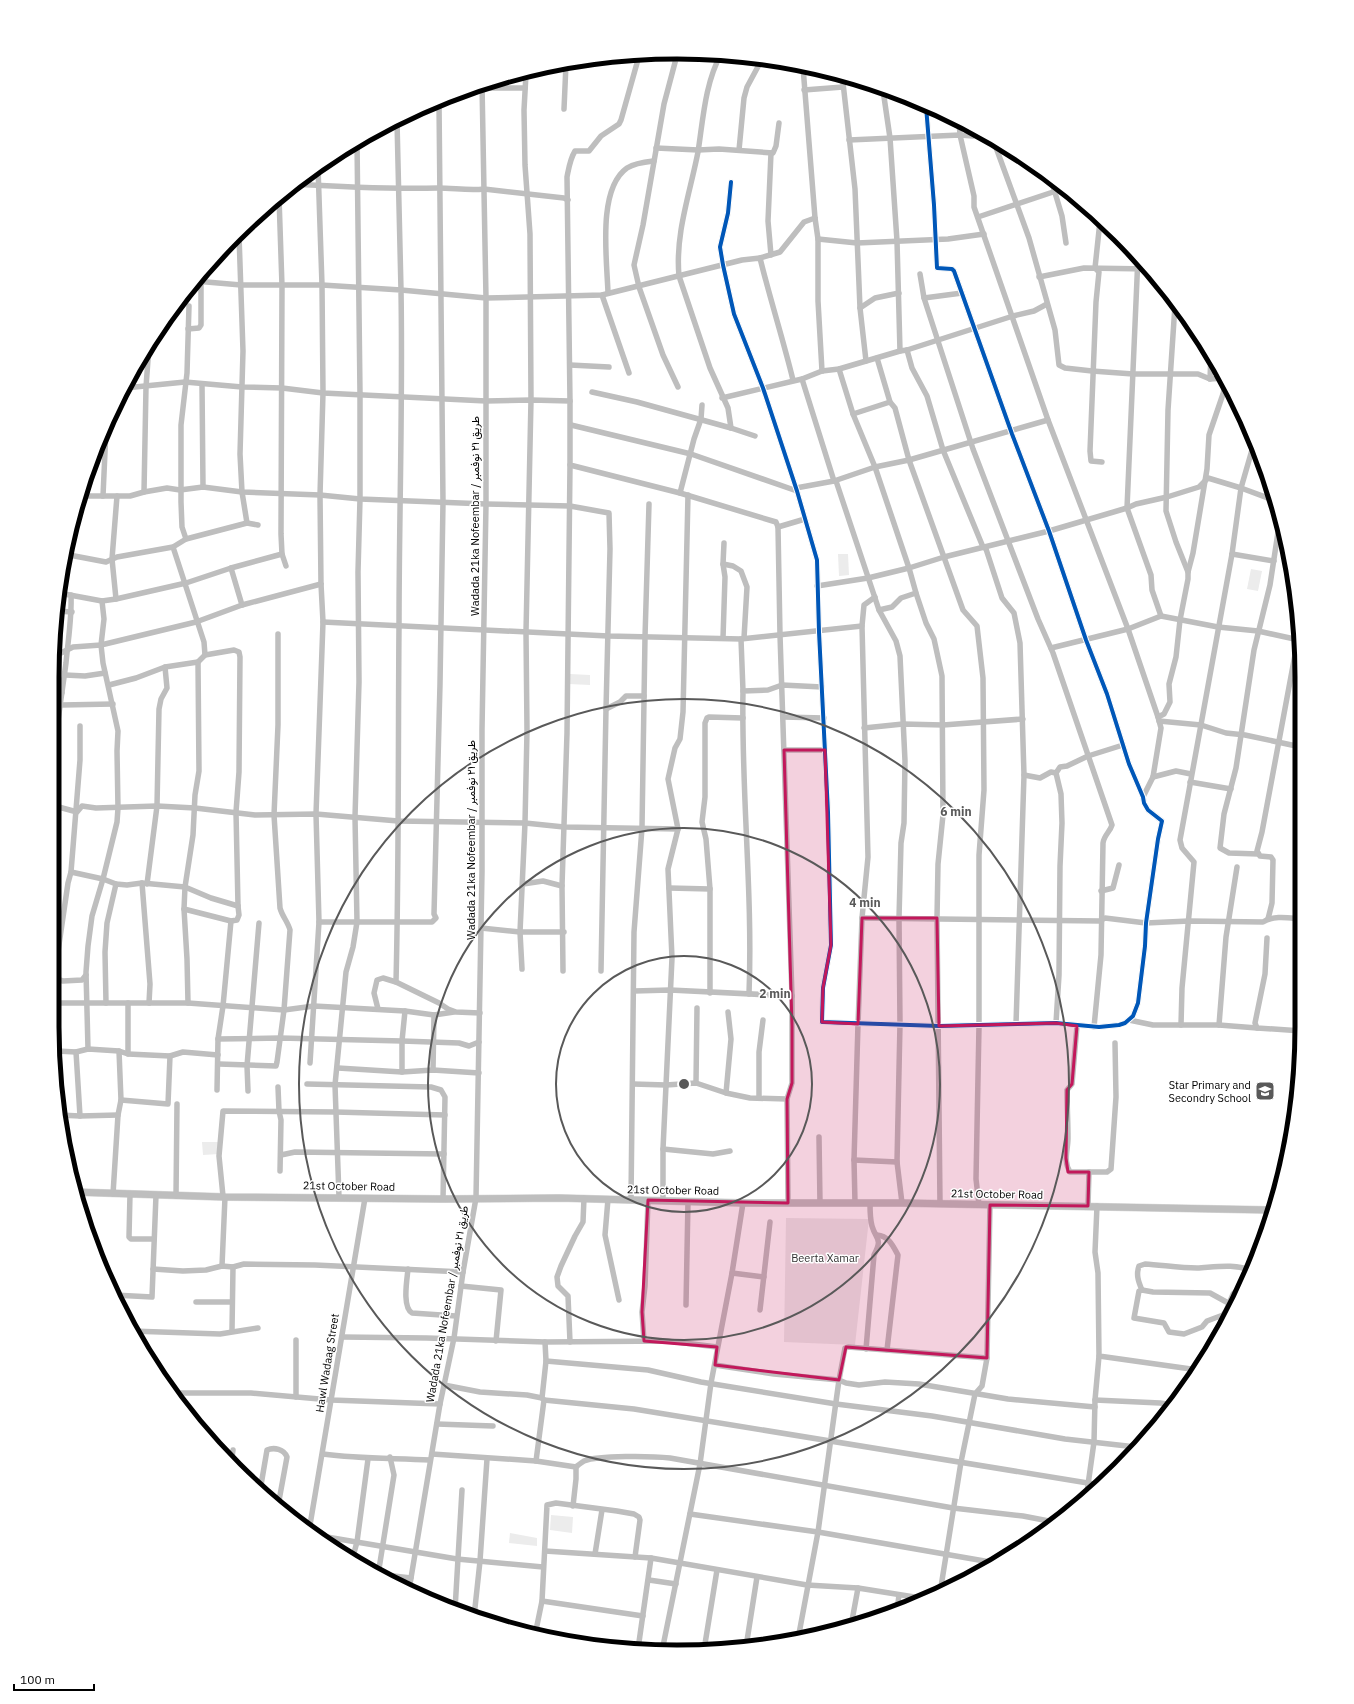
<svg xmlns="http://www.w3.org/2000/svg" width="1354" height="1704" viewBox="0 0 1354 1704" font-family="'IBM Plex Sans',Vazirmatn,sans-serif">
<rect width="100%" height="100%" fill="#fff"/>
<g fill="#ececec">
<polygon points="838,554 848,554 849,575 839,576"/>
<polygon points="1251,569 1262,571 1258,591 1247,589"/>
<polygon points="570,674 590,675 590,685 569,684"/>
<polygon points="202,1142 218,1142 219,1154 203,1155"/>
<polygon points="786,1218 869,1219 855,1345 784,1342"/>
<polygon points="551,1515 573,1517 572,1533 550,1530"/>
<polygon points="510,1533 537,1538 537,1546 509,1543"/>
</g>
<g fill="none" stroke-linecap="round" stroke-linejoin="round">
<defs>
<polyline id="major" points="74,1192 225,1197 443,1199 559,1198 743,1203 902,1203 1271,1210"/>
</defs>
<use href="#major" stroke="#dbdbdb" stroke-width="8"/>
<g stroke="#bebebe" stroke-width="5.5">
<path d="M721 54C705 83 703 120 698 152 690 193 675 234 679 276L710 368 728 408 731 428"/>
<polyline points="677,55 664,104 643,225 634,265 639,287 663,355 678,387"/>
<polyline points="803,67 815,218 818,239 818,301 822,371"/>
<polyline points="842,74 855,189 860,308 866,361"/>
<polyline points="470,88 525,88"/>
<polyline points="804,90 843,87"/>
<polyline points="883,90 890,138 897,241 900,351"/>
<polyline points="564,109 566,64"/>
<polyline points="959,120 960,135 974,196 974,207 1048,420 1128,629 1158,717 1161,728 1153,777 1143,797"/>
<path d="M397 121 401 290 486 298 602 295 742 260 760 258C770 299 783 339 793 380"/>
<polyline points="849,140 960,135 973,136 981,133"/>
<polyline points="994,142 1029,238 1055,330 1059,365 1065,368 1092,371 1133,374 1198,374 1210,379 1224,378"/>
<polyline points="656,148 698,150 719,149 773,153 776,146 779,123"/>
<polyline points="739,150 744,98 747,87 761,61"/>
<polyline points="771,153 768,221 771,255"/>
<polyline points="1050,176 1062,216 1066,243"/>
<polyline points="731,182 728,213 720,247 723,265 734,314 763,388 797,491 817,560 819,632 828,812 831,945 823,988 822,1022 939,1026 1056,1023 1099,1027 1119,1025 1125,1023 1133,1016 1138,1003 1145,946 1146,923 1158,839 1162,821 1148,810 1144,803 1143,797 1129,764 1107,694 1086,640 1049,531 1012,434 954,271 952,269 937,268 934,205 926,106"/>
<path d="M294 184C342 187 390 189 438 188 454 188 469 191 484 189L564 198 568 200"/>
<polyline points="279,197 282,286 281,534 282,554 286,566"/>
<polyline points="978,217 1065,188"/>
<polyline points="1100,221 1095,268 1099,272 1096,302 1090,451 1091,461 1102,462"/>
<polyline points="239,235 243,351 240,454 242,492 247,523"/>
<polyline points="818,239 857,243 948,239 984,234"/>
<polyline points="1138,256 1127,508 1151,575 1152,590 1161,616"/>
<polyline points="760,258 780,252 804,222 815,218"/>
<path d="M920 274 924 298 973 449 1038 619 1053 653 1112 825C1110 832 1104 835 1103 843L1101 955 1094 1027"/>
<polyline points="1039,277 1084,268 1150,269"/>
<path d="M195 281 241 285H322L401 290C403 402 399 515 399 627 398 746 399 864 396 982L439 1003 448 1009 456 1012 480 1013"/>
<path d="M608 293C607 260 597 189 627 168 635 163 645 162 654 161"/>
<polyline points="602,295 629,373"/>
<polyline points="924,298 962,293"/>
<polyline points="1175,305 1168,410 1166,511 1176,542 1188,572"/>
<polyline points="860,308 875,298 899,293"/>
<polyline points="188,329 199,328 201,325 201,273"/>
<polyline points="907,350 912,368 927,396 943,450 983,547 986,549 1002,598 1014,613 1020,643 1024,775 1016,1024"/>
<polyline points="877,358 890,402 895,408 909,460 963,610 977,626 983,678 984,790 979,855 979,1026 976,1179 979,1205"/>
<polyline points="570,365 609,367"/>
<polyline points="839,369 853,414 875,467 909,568 916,593 926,623 934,639 942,676 943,815 938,864 937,918 940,1204"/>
<polyline points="802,379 834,481 836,481 879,610 896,641 900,656 905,761 904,823 901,843 899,918 900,1024 897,1162 902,1203"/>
<polyline points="1210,379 1211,354"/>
<polyline points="202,384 203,487"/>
<polyline points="125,388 185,382 242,387 282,388 323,393 486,401 531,400 570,401 570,465 680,493 776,522 778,527 780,635 792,996 792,1083 787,1099 788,1203"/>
<polyline points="592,392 637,402 731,428 755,436"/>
<polyline points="722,398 802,379 822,371 839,369 900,351 907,350 1013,316 1034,311 1047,304"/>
<path d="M570 401 567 177C569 167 570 159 575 151H589L601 136 619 124 621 120 639 56"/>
<polyline points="853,414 890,402"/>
<polyline points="571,425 691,454 797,491"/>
<polyline points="796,488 834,481 875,467 909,460 1048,420"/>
<polyline points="144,492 146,387 149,346"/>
<polyline points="680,493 694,439 701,419 702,405"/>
<polyline points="80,496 130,496 144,492 167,488 180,490 203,487 242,492 320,495 360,499 486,504 570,506 609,513 610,549 606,709 601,971"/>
<polyline points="103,496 106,430"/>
<polyline points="778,527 805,519"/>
<polyline points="186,539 182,527 181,502 181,425 187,373 189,306"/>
<polyline points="173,547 204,642 205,655"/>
<polyline points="64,554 106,562 117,557 173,547 186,539 247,523 258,525"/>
<polyline points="1232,554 1274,561"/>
<polyline points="723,564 733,566 741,571 747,587 744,638"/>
<polyline points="231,568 242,605"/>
<polyline points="817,586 868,578 909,568 944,557 1049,531 1127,508 1136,504 1167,497 1199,487 1208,478 1241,488 1276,501"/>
<polyline points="59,593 102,601 116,599 186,583 231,568 282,554"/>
<polyline points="116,599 112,559 117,496"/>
<polyline points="879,610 892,607 901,598 916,593"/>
<polyline points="57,611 72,612"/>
<polyline points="323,622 608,636 741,639 862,626"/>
<polyline points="723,638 725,577 723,564 724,543"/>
<polyline points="741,639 743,691"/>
<polyline points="1051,648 1128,629 1161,616 1218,627 1258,631 1299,640"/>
<polyline points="53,652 61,653 73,647 101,645 196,622 242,605 321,584"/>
<polyline points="65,675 85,676 105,673"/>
<polyline points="109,685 136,678 165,667 198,662 205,655 234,650 239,652 240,657 239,772 236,812 238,906 239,915 237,920 231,921 184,909"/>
<polyline points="54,692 62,693"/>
<polyline points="62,705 113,704"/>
<polyline points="606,709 620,702 626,696 644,696"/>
<polyline points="783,717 824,718"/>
<polyline points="1158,717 1164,714 1170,702 1169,684 1176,657 1180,620 1188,579 1188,572 1193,553 1207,469 1209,435 1223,394 1226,381"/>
<polyline points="1159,721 1201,725 1226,733 1245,735 1301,747"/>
<polyline points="864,728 903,724 943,725 1023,719"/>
<path d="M54 749C58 720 62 692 66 663 68 640 72 618 71 595"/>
<polyline points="784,750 825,750"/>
<polyline points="1024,775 1040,778 1051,772 1056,773 1060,767 1067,766 1088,756 1123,745"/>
<polyline points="1153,777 1176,771 1191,774"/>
<polyline points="1190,782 1231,789"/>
<polyline points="55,806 77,812 82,806 96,808 157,806 195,808 255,815 316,814 398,821 525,823 564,827 678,829"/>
<polyline points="1258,854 1229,853 1220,848 1224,814 1236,768 1254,650 1270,585 1280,519"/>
<polyline points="71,872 103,879 116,884 127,885 142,883 185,887 211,898 238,906"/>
<polyline points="142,883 150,984 149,1003"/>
<polyline points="147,884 157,806 159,709 161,699 167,688 165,667"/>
<polyline points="523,884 543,881 562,886"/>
<polyline points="669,888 710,889"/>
<polyline points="1101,891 1113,888 1119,865"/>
<path d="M862 918 1100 921 1105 918 1146 923 1189 921 1263 922C1274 915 1289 918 1302 919"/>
<polyline points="1268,919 1272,903 1273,860 1271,857 1260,856 1257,851 1262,832 1300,628"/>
<polyline points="319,922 432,922 436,918 434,914 440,684 443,502 439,102"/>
<polyline points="481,928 520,932 564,932"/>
<polyline points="1267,938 1265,974 1255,1023 1257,1028 1302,1031"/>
<polyline points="56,965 68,883 71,872 80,760 80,726"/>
<polyline points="522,969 520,932 525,823 527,731 526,632 531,400 530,234 525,165 524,110 526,74"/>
<polyline points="563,971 562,886 567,733 570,465"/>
<polyline points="56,979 63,981 82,980 86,975"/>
<polyline points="634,991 670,990 792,996"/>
<polyline points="710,993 710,889 706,839 702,822 705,797 705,723 707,718 709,717 743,718"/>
<path d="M749 994C753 893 741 792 743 691L768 690 782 685 822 687"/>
<polyline points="56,1003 188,1003 284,1010 314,1006 405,1011 434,1015 454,1012"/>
<polyline points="106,1003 105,952 107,923 116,884"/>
<polyline points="128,1003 128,1054"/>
<polyline points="188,1003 187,959 184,909 185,887 193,835 195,795 199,771 198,662"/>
<polyline points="378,1009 374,993 377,980 383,978 396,982"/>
<polyline points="1129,1020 1153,1025 1219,1025 1226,937 1237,867"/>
<polyline points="1056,1023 1059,975 1060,866 1062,823 1061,794 1056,773"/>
<polyline points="1181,1025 1182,988 1194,862 1182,848 1180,840 1232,554 1241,488 1254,443"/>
<polyline points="1219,1025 1257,1028"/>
<path d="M1077 1026 1072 1084 1067 1090C1067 1106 1068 1122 1068 1138 1068 1150 1063 1161 1070 1172H1107L1111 1169 1116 1097 1115 1043"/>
<polyline points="1296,1030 1296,1008 1302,975"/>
<polyline points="218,1039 280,1038 402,1041 459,1043 469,1046 479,1042"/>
<polyline points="88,1049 86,972 88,946 92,916 103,879 117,822 118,808 117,751 118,731 103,663 101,645 104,619 102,601"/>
<polyline points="57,1051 76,1052 88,1049 119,1051 128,1054 170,1056 183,1052 218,1055"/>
<polyline points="76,1052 80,1116"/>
<polyline points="310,1063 319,922 316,814 323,622 321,584 320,495 323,393 322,285 318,167"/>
<path d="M219 1064 276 1066 277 1062 284 1010 290 930C288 922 282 916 280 908L274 815 278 725V634"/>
<polyline points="338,1068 402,1072 433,1070 479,1073"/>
<polyline points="433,1070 434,1015"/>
<polyline points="402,1072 402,1041 405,1011"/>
<polyline points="696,1083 697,1008"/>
<polyline points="307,1084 431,1087 441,1090 445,1097 443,1199"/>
<polyline points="633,1084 666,1085 696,1083 726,1093 750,1098 787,1099"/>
<polyline points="278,1087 279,1111 281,1120 280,1171"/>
<polyline points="217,1090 218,1039 223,1006 231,921"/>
<polyline points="248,1091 247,1066 259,923"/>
<polyline points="726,1093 731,1039 728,1012"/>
<polyline points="759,1097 759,1052 763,1020"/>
<polyline points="121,1100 168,1104 170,1056"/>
<polyline points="59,1115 80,1116 118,1115"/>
<polyline points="819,1137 820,1203"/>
<polyline points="663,1149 713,1154 730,1151"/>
<polyline points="281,1155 295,1152 444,1154"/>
<polyline points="854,1160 897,1162"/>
<polyline points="113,1194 118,1115 121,1100 119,1051"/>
<polyline points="130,1194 129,1237 131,1239 154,1239"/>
<polyline points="176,1196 177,1104"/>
<polyline points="223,1196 219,1156 223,1111 335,1112 445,1115"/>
<polyline points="339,1197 335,1085 346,972 353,947 357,922 355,817 359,682 358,572 360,499 360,394 357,141"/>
<polyline points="608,1199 605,1235 619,1300"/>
<polyline points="631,1200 634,932 642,828 645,637 649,504"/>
<polyline points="663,1200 663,1149 672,958 668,869 678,829 668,779 675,748 680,739 683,712 688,495"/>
<polyline points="78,1203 79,1192"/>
<polyline points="855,1203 854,1160 858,1024 862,918 868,857 862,626 864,605 875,597"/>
<polyline points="1088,1206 1089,1172"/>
<polyline points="1097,1206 1095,1252 1098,1273 1099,1356 1198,1370"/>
<path d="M877 1235C889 1236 893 1246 898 1255L887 1350"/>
<polyline points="222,1266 225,1197"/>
<polyline points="153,1269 183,1271 206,1270 222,1266 233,1267 244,1264 315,1265 463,1272"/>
<path d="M408 1269C407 1280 402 1307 412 1313L456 1316"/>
<polyline points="732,1273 764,1277"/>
<polyline points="106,1279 111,1280"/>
<polyline points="461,1286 501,1290 496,1341"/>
<path d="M1142 1290C1138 1281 1136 1274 1139 1266L1145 1264C1162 1265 1180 1268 1197 1268 1215 1267 1235 1263 1252 1271"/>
<polyline points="114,1295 152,1297 156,1195"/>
<polyline points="196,1302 232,1302"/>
<polyline points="1230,1304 1210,1293 1153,1292 1142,1290 1139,1291 1134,1318 1164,1323 1169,1332 1184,1334 1202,1327 1207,1321 1223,1315 1226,1311 1233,1294 1248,1280"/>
<polyline points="686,1305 688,1201"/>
<polyline points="760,1310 770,1222"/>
<polyline points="131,1331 220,1334 258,1328"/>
<polyline points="232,1331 233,1267"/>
<polyline points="342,1337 427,1338 545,1342 668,1341 717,1347"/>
<polyline points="296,1340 296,1397"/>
<polyline points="644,1341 642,1312 645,1286 648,1200"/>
<polyline points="570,1342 568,1296 558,1286 557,1277 561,1266 575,1236 583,1222 584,1198"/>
<path d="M866 1349 874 1255C883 1238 876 1240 872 1226 870 1219 870 1210 870 1203"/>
<polyline points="546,1361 648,1370 701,1382 836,1404 932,1416 1065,1439 1136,1447"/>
<polyline points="715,1365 774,1374 839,1380 846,1383 859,1385 885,1382 919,1384 1008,1399 1095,1407"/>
<polyline points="444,1385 480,1392 527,1395 542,1398"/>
<polyline points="171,1393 251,1393 331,1400 440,1404"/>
<polyline points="544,1400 634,1409 1100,1485"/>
<polyline points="1095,1400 1160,1403 1174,1405"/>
<polyline points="437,1424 493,1426"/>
<polyline points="207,1437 207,1433"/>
<path d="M323 1454C359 1459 394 1458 430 1460"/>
<path d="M432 1454 536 1461 576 1467C578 1465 581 1463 584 1461 598 1455 653 1456 670 1458L953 1508 1023 1516 1054 1522"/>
<polyline points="536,1461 544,1400 542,1398 546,1361 545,1342"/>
<polyline points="231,1465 233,1450"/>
<path d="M260 1491 267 1450C274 1447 284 1449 287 1457L278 1506"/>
<polyline points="268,1498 279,1500"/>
<polyline points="1086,1499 1094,1442 1095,1400 1099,1356"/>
<polyline points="573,1506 576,1479 576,1467"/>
<polyline points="690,1514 818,1532 996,1563"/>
<polyline points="309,1531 365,1198"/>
<polyline points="315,1535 457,1559 543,1567"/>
<polyline points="545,1551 651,1558 807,1585 858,1588 927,1599"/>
<polyline points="595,1554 602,1510"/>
<polyline points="352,1560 357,1542 368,1459"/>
<polyline points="376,1574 411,1578"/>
<polyline points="378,1575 394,1475 390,1457"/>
<polyline points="649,1580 676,1584"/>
<polyline points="409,1590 440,1404 454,1338 463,1272 476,1198 482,872 482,730 486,504 486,298 482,84"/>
<polyline points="940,1593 961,1462 975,1394 982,1386 987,1358 990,1205"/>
<polyline points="542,1601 643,1616"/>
<polyline points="455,1610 462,1490"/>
<polyline points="897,1611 899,1595"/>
<polyline points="474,1617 480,1561 487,1459"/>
<polyline points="500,1626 598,1645 630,1649"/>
<polyline points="851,1626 858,1588"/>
<polyline points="535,1635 542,1601 547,1505 556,1503 617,1511 634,1514 639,1517 640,1520 635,1557"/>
<polyline points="798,1639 818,1532 839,1380 845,1348 848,1347 987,1358"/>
<polyline points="746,1647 757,1577"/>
<polyline points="638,1649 651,1558"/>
<polyline points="704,1650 717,1570"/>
<polyline points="662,1651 700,1464 711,1383 732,1273 743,1203"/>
</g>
<use href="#major" stroke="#bebebe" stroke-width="7"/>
<defs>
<polyline id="cycleway" points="731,182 728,213 720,247 723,265 734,314 763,388 797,491 817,560 819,632 828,812 831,945 823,988 822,1022 939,1026 1056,1023 1099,1027 1119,1025 1125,1023 1133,1016 1138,1003 1145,946 1146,923 1158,839 1162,821 1148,810 1144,803 1143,797 1129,764 1107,694 1086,640 1049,531 1012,434 954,271 952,269 937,268 934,205 926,106"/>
</defs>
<use href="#cycleway" stroke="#fff" stroke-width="6"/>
<use href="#cycleway" stroke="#0057b8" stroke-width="4"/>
</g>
<path fill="#c2185b" fill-opacity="0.2" stroke="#c2185b" stroke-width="3" stroke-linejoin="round" d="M784 750H825L831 945 823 988 822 1022 858 1024 862 918H937L939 1026 1056 1023 1077 1026 1072 1084 1067 1090 1066 1158 1068 1172H1089L1088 1206 990 1205 987 1358 846 1347 839 1380 715 1365 717 1347 644 1341 642 1312 648 1200 788 1203 787 1099 792 1083V1026Z"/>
<g fill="none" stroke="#595959" stroke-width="2">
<circle cx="684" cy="1084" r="128"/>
<circle cx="684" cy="1084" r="256"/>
<circle cx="684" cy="1084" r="385"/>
</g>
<defs>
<symbol id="school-square" viewBox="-11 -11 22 22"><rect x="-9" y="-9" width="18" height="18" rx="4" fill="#595959" stroke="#fff"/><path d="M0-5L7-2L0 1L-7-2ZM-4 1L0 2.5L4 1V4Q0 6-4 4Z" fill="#fff"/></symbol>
</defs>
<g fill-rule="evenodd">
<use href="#school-square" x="1254" y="1080" width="22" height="22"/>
</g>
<g text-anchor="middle" stroke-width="3" stroke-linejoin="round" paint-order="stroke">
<g font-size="11" fill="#000" stroke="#fff">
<text transform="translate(475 516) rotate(-90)" y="4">Wadada 21ka Nofeembar / طريق ٢١ نوفمبر</text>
<text transform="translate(471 840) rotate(-90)" y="4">Wadada 21ka Nofeembar / طريق ٢١ نوفمبر</text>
<text transform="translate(349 1186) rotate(1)" y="4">21st October Road</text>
<text transform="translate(673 1190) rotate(1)" y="4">21st October Road</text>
<text transform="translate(997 1194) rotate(1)" y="4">21st October Road</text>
<text transform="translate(447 1304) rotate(-80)" y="4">Wadada 21ka Nofeembar / طريق ٢١ نوفمبر</text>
<text transform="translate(327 1363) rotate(-81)" y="4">Hawl Wadaag Street</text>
</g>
<g font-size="11" fill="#000" stroke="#fff" text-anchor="end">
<text x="1251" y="1089">Star Primary and<tspan x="1251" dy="13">Secondry School</tspan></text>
</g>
<g font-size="11" fill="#333" stroke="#fff">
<text x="825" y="1262">Beerta Xamar</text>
</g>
</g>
<path d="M0 0H1354V1704H0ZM677 59H677A618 618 0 0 1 1295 677V1027A618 618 0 0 1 677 1645H677A618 618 0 0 1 59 1027V677A618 618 0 0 1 677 59Z" fill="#fff" fill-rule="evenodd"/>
<path fill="none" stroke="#000" stroke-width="5" d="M677 59H677A618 618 0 0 1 1295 677V1027A618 618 0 0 1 677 1645H677A618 618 0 0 1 59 1027V677A618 618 0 0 1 677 59Z"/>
<circle cx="684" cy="1084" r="6" fill="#595959" stroke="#fff" stroke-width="2"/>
<g font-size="12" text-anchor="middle" font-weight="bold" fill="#595959" stroke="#fff" stroke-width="3" stroke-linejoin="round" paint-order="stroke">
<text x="956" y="816">6 min</text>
<text x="865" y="907">4 min</text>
<text x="775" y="998">2 min</text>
</g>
<path d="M14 1684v6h80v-6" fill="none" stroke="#000000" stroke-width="2"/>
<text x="20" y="1684" font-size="12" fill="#000000" stroke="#ffffff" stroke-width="3" paint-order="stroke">100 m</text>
</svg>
